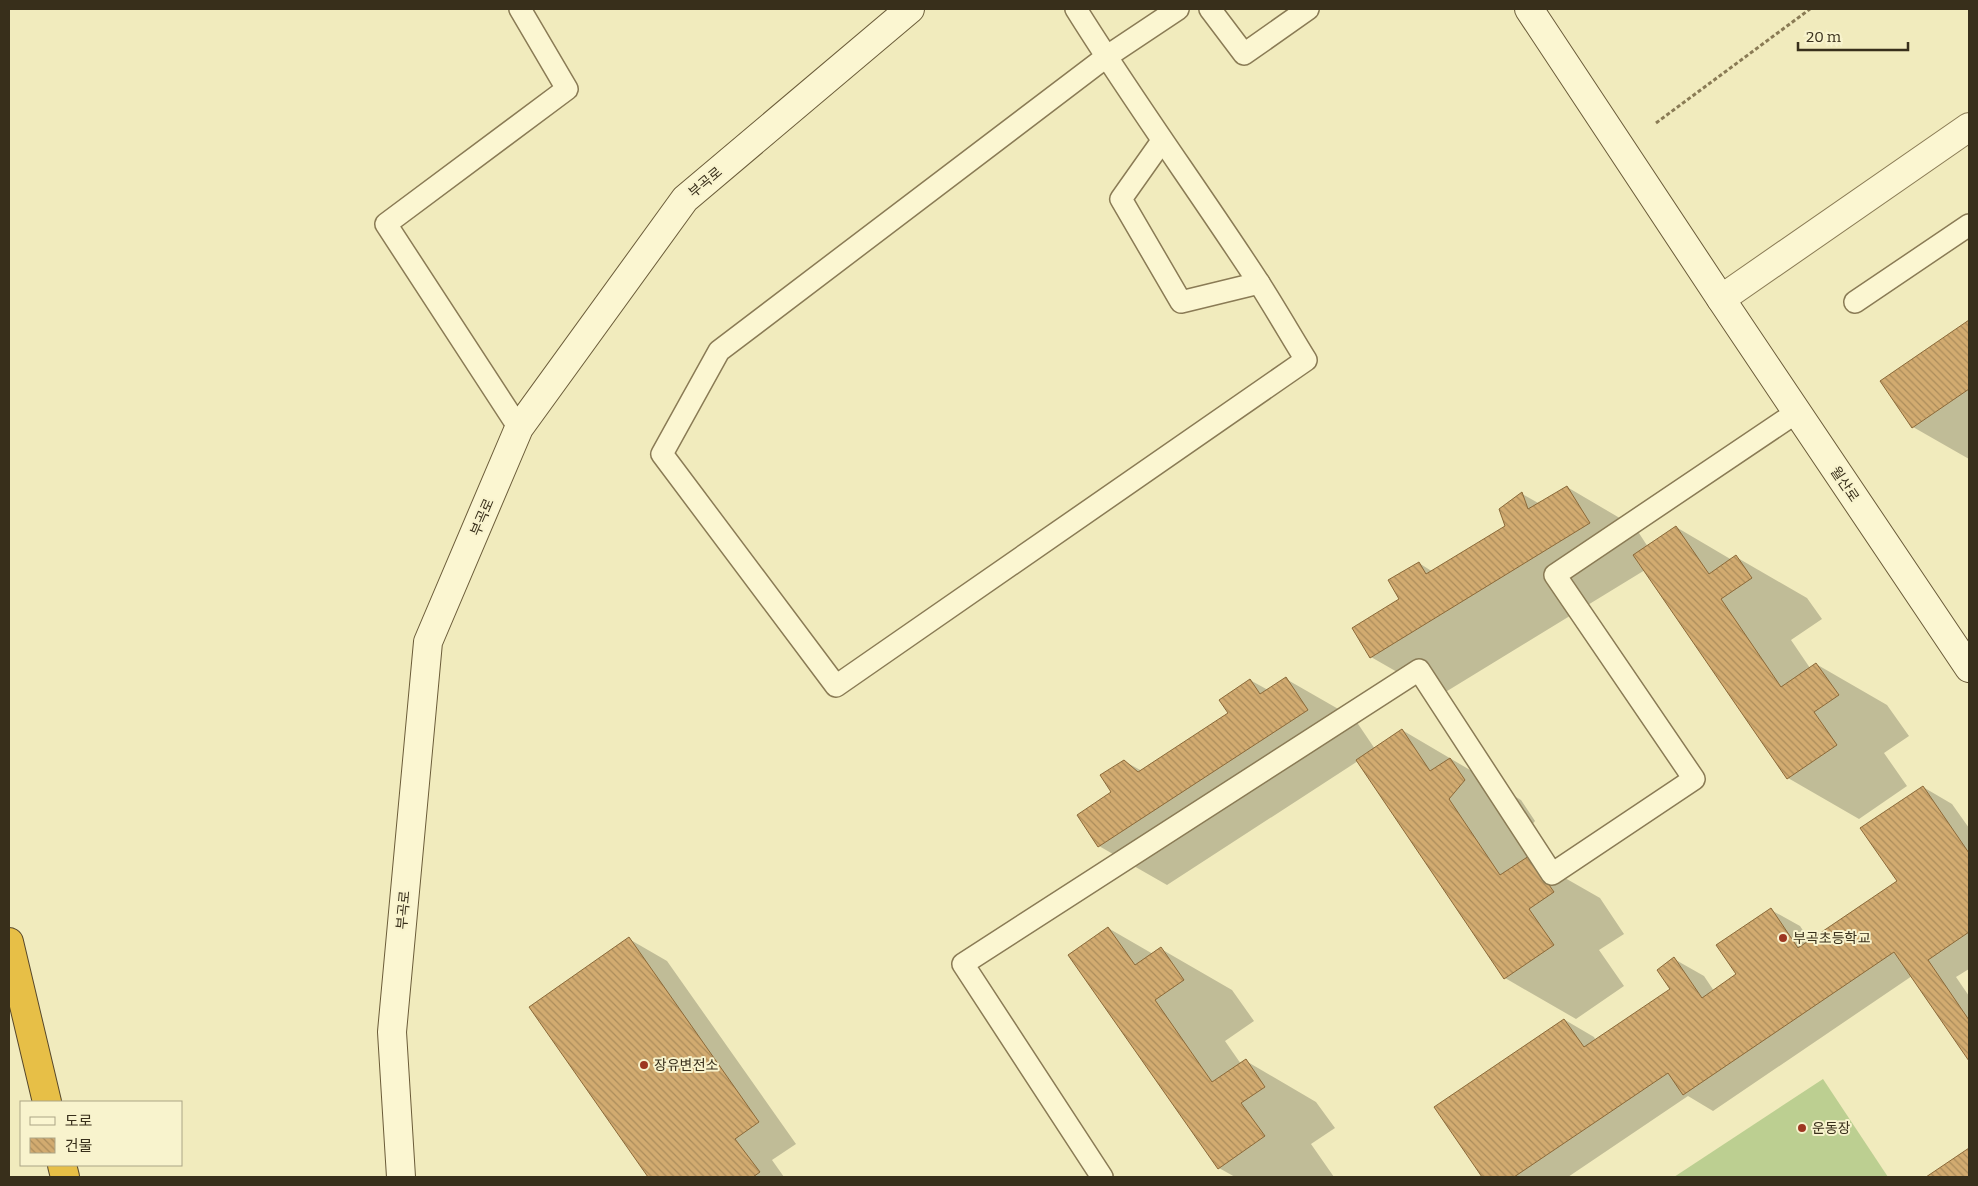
<svg xmlns="http://www.w3.org/2000/svg" width="1978" height="1186" viewBox="0 0 1978 1186" font-family="Bitter,'Noto Sans KR',serif">
<defs>
<pattern id="building-back-hatch" width="6" height="6" patternUnits="userSpaceOnUse" patternTransform="scale(1.25)"><rect width="6" height="6" fill="#d2ab70"/><path d="M-1 5l2 2M0 0l6 6M5-1l2 2" fill="none" stroke="#ab8c5b"/></pattern>
</defs>
<rect width="100%" height="100%" fill="#f1ebbd"/>
<polygon fill="#bccf91" points="1823,1079 1888,1177 1674,1177"/>
<g fill="#0003">
<polygon points="1969,322 1969,459 1913,427 1882,382"/>
<polygon points="1567,487 1635,527 1648,547 1676,527 1732,560 1736,557 1807,598 1822,619 1791,640 1810,668 1816,664 1887,705 1909,736 1884,753 1907,786 1859,819 1788,778 1645,570 1439,696 1371,657 1419,563 1433,572 1506,526 1522,494 1540,504"/>
<polygon points="1286,679 1354,718 1375,749 1402,730 1521,800 1535,821 1519,841 1530,858 1600,898 1624,934 1599,950 1624,986 1576,1019 1505,978 1358,761 1167,885 1099,846 1113,792 1124,761 1142,771 1230,713 1250,680 1268,690"/>
<polygon points="1923,787 1952,804 1969,828 1969,969 1956,977 1969,996 1969,1059 1912,976 1713,1111 1688,1096 1568,1177 1484,1177 1436,1108 1565,1020 1594,1037 1596,1041 1672,990 1674,959 1704,976 1714,991 1738,974 1771,910 1800,926 1810,941 1898,881"/>
<polygon points="1108,928 1153,954 1161,949 1232,990 1254,1021 1225,1041 1241,1064 1246,1061 1316,1102 1335,1128 1311,1144 1334,1177 1235,1177 1219,1168"/>
<polygon points="629,939 667,961 796,1144 772,1160 784,1177 650,1177 531,1007"/>
<polygon points="1969,1150 1969,1177 1928,1177"/>
</g>
<g fill="url(#building-back-hatch)" stroke="#8b6939">
<polygon points="1969,320 1969,389 1912,428 1880,381"/>
<polygon points="1567,486 1590,523 1370,658 1352,628 1399,599 1388,580 1419,562 1426,574 1505,526 1499,509 1522,492 1528,509"/>
<polygon points="1676,526 1709,574 1736,555 1752,578 1721,599 1781,687 1816,663 1839,695 1814,712 1837,745 1787,779 1633,555"/>
<polygon points="1286,677 1308,710 1098,847 1077,815 1111,792 1100,775 1124,760 1138,772 1228,713 1219,700 1250,679 1260,694"/>
<polygon points="1402,729 1430,771 1450,758 1465,780 1449,799 1500,875 1529,856 1554,892 1529,909 1554,945 1504,979 1356,760"/>
<polygon points="1923,786 1969,853 1969,932 1928,960 1969,1020 1969,1061 1894,952 1683,1095 1668,1073 1514,1177 1482,1177 1434,1107 1564,1019 1584,1047 1670,989 1657,970 1674,957 1702,998 1736,974 1716,945 1771,908 1798,948 1897,881 1860,828"/>
<polygon points="1108,927 1135,965 1161,947 1184,980 1155,1000 1212,1082 1246,1059 1265,1087 1241,1103 1265,1136 1218,1169 1068,955"/>
<polygon points="629,937 759,1122 735,1139 760,1172 753,1177 648,1177 529,1007"/>
<polygon points="1969,1148 1969,1177 1926,1177"/>
</g>
<g fill="none" stroke-linecap="round" stroke-linejoin="round">
<defs>
<g id="lane">
<path d="M1076 9C1134 102 1199 191 1259 283 1275 308 1290 334 1306 360L836 686 662 454 719 351 1106 57 1178 9"/>
<polyline points="1210,9 1244,54 1308,9"/>
<polyline points="1162,141 1121,199 1181,302 1259,283"/>
<polyline points="1855,302 1969,225"/>
<polyline points="519,428 386,224 567,89 520,9"/>
<polyline points="1102,1177 963,964 1419,670 1552,874 1694,779 1555,575 1797,412"/>
</g>
<polyline id="street" points="1721,299 1969,127"/>
<g id="secondary">
<polyline points="1529,9 1721,299 1969,668"/>
<polyline points="401,1177 392,1032 428,642 519,428 685,199 910,9"/>
</g>
<g id="highway">
<polyline points="9,942 47,1102"/>
<polyline points="62,1165 65,1177"/>
</g>
</defs>
<use href="#lane" stroke="#8a7b55" stroke-width="24"/>
<use href="#street" stroke="#8a7b55" stroke-width="30"/>
<use href="#secondary" stroke="#6b5c39" stroke-width="30"/>
<use href="#highway" stroke="#57472a" stroke-width="30"/>
<polyline stroke="#8a7b55" stroke-width="3" stroke-dasharray="4 2.5" stroke-linecap="butt" points="1656,123 1810,9"/>
<use href="#lane" stroke="#fbf6d1" stroke-width="21"/>
<use href="#street" stroke="#fbf6d1" stroke-width="28"/>
<use href="#secondary" stroke="#fbf6d1" stroke-width="28"/>
<use href="#highway" stroke="#e7bf47" stroke-width="28"/>
</g>
<g fill="#9d3721" stroke="#f8f3cd" stroke-width="2">
<circle cx="1783" cy="938" r="5"/>
<circle cx="644" cy="1065" r="5"/>
<circle cx="1802" cy="1128" r="5"/>
</g>
<g text-anchor="middle" stroke-width="4" stroke-linejoin="round" paint-order="stroke">
<g font-size="14" fill="#382f1b" stroke="#f8f3cd">
<text transform="translate(705 182) rotate(-40)" y="5">부곡로</text>
<text transform="translate(1845 484) rotate(56)" y="5">월산로</text>
<text transform="translate(482 517) rotate(-67)" y="5">부곡로</text>
<text transform="translate(403 910) rotate(-85)" y="5">부곡로</text>
</g>
<g font-size="14" fill="#382f1b" stroke="#f8f3cd" text-anchor="start">
<text x="1793" y="943">부곡초등학교</text>
<text x="654" y="1070">장유변전소</text>
<text x="1812" y="1133">운동장</text>
</g>
</g>
<rect width="1978" height="1186" fill="none" stroke="#382f1b" stroke-width="20"/>
<rect x="20" y="1101" width="162" height="65" fill="#f8f3cd" stroke="#aba586"/>
<rect x="30" y="1117" width="25" height="8" fill="#fbf6d1" stroke="#aba586"/>
<text x="65" y="1126" font-size="15" fill="#382f1b">도로</text>
<rect x="30" y="1138" width="25" height="15" fill="url(#building-back-hatch)" stroke="#aba586"/>
<text x="65" y="1151" font-size="15" fill="#382f1b">건물</text>
<path d="M1798 42v8h110v-8" fill="none" stroke="#382f1b" stroke-width="2.5"/>
<text x="1806" y="42" font-size="15" fill="#382f1b" stroke="#f8f3cd" stroke-width="4" paint-order="stroke">20 m</text>
</svg>
